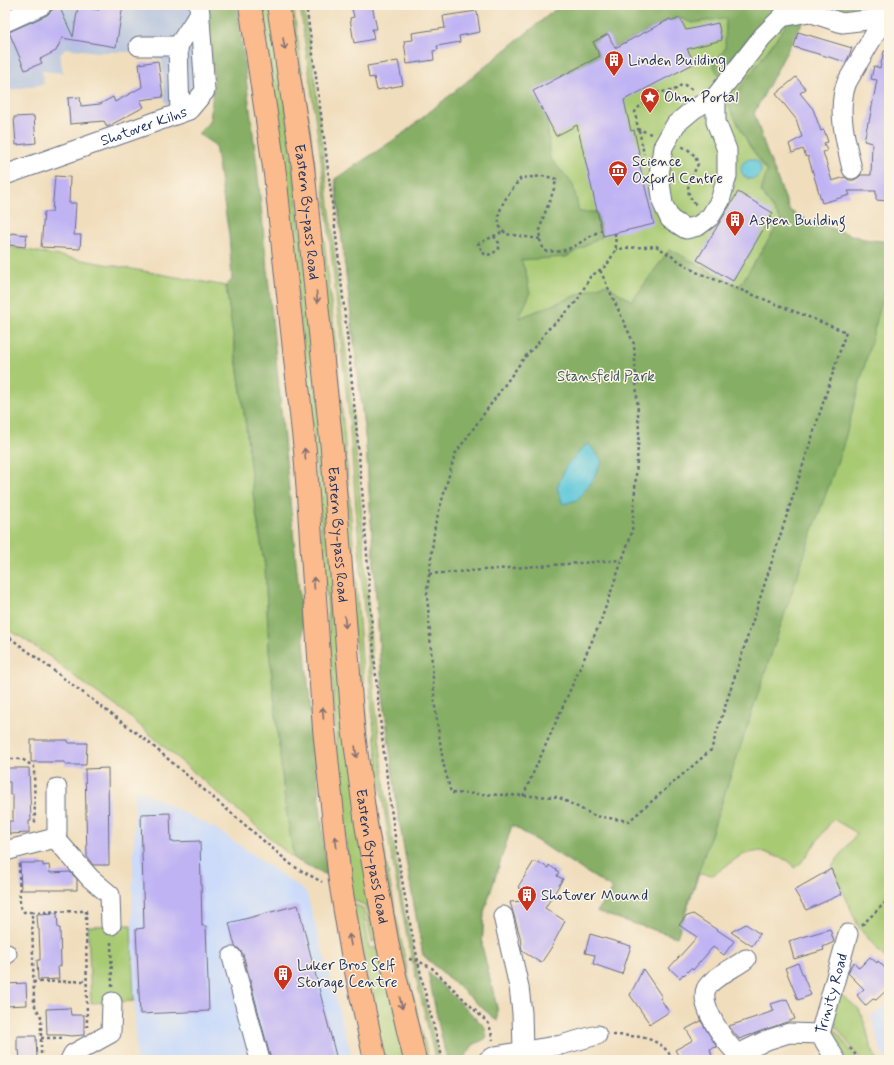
<svg xmlns="http://www.w3.org/2000/svg" width="894" height="1065" viewBox="0 0 894 1065" font-family="Mynerve,sans-serif">
<rect width="100%" height="100%" fill="#fcf5e5"/>
<filter id="ink" filterUnits="userSpaceOnUse"><feTurbulence type="fractalNoise" baseFrequency=".025" numOctaves="2"/><feDisplacementMap in="SourceGraphic" scale="8" xChannelSelector="R" yChannelSelector="G"/><feConvolveMatrix kernelMatrix="1 2 1 2 8 2 1 2 1" color-interpolation-filters="sRGB"/></filter>
<filter id="wash" filterUnits="userSpaceOnUse"><feTurbulence type="fractalNoise" baseFrequency=".012" numOctaves="4" result="noise"/><feDisplacementMap in="SourceGraphic" scale="16" xChannelSelector="R" yChannelSelector="G"/><feGaussianBlur stdDeviation="0.9" result="paint"/><feColorMatrix in="noise" values="0 0 0 0 0 0 0 0 0 0 0 0 0 0 0 0 0 1.4 0 .05"/><feComposite in="paint" operator="in"/></filter>
<g filter="url(#wash)">
<rect width="100%" height="100%" fill="#f0ddbc"/>
<g fill="#cbdbf9">
<polygon points="135,788 218,830 306,892 353,1060 136,1060 132,920"/>
<polygon points="889,1003 889,1060 882,1055 871,1016"/>
</g>
<polygon fill="#b7c5de" points="5,5 199,5 205,91 180,112 165,102 162,60 138,52 97,52 66,48 60,55 63,73 42,71 44,84 5,91"/>
<g fill="#a8ca73" stroke="#627c68">
<polygon points="262,5 272,5 288,120 379,940 372,942 365,905 352,900 338,769 327,598 312,426 279,130"/>
<path d="M288 5H293C309 122 325 240 337 358 349 479 357 601 367 723 379 837 400 949 429 1060H424L404 978 372 802Z"/>
<polygon points="300,5 303,5 313,65 349,378 361,508 375,702 388,814 403,904 418,974 439,1060 436,1060 432,1045 410,952 390,848 378,767 372,710 349,416 322,167"/>
<polygon points="561,5 889,5 804,19 754,113 766,150 790,211 807,220 863,239 889,242 889,960 887,960 859,928 832,866 857,833 833,819 801,863 794,868 789,861 761,851 743,854 713,875 699,874 677,937 597,912 613,889 512,825 484,912 482,946 497,1008 497,1021 423,955 398,814 382,686 366,444 335,179 400,136"/>
<polygon points="5,246 226,286 246,427 253,494 265,567 269,649 285,803 294,859 123,711 79,680 50,657 18,635 5,629"/>
<polygon points="353,904 363,908 369,948 380,948 407,1060 384,1060"/>
<polygon points="131,925 134,1001 91,1003 88,926"/>
<polygon points="839,993 859,1009 866,1027 870,1045 877,1060 861,1060 831,1020"/>
<path d="M831 1025 858 1060C854 1060 849 1061 845 1059 835 1053 830 1036 831 1025Z"/>
</g>
<g fill="#86ae65" stroke="#506e62" fill-rule="evenodd">
<polygon points="205,5 237,5 257,166 327,875 294,859 285,803 269,649 265,567 253,494 246,427 226,286 232,279 229,235 215,145 198,134 210,121 214,80"/>
<path d="M561 5H889V13L804 19 754 113 766 150 790 211 807 220 863 239 889 242V275L843 446 807 547 677 937 597 912 613 889 512 825 484 912 482 946 497 1008V1021L423 955 398 814 382 686 366 444 335 179 400 136ZM781 7 786 25 728 105 749 145 767 171 761 192 781 220 739 287 670 249 632 301 605 284 519 318 530 294 526 272 521 260 566 257 603 236 597 212H579L573 184 550 158 547 118 533 91 600 56 593 42 608 34 615 48 670 19 672 21 680 18 692 23 726 18 725 49 713 65 719 76 756 28Z"/>
<polygon points="428,972 485,1027 487,1038 473,1045 463,1060 447,1060 438,1022"/>
</g>
<g fill="#5dc7d9" stroke="#3c7b9c">
<circle cx="751" cy="169" r="10"/>
<polygon points="588,443 602,461 592,481 577,500 563,504 557,488 566,466"/>
</g>
<g id="blocks">
<g fill="#bfb3f4">
<polygon points="100,5 123,5 116,47 62,38 56,51 40,59 42,63 25,70 9,32 47,15 52,10 59,6 73,37 78,6 99,10"/>
<polygon points="351,5 372,5 377,29 372,29 374,39 354,43 350,18 354,17"/>
<polygon points="477,11 480,32 459,36 460,42 437,46 438,50 433,51 434,60 407,64 404,41 413,40 412,33 445,28 443,16"/>
<polygon points="680,18 686,30 718,23 722,40 687,49 695,63 624,100 631,131 634,130 641,162 639,162 654,224 603,236 577,125 556,136 533,91 600,56 593,42 608,34 615,48 670,19 672,21"/>
<polygon points="798,32 852,48 849,56 846,62 794,47"/>
<polygon points="884,51 889,51 889,201 876,200 876,191 848,191 850,195 822,203 808,156 806,157 803,149 792,153 789,144 802,137 796,119 776,94 796,77 806,89 800,93 813,109 821,131 824,130 828,142 824,143 827,151 823,152 832,181 845,177 849,180 854,180 859,177 861,175 871,175 872,143 864,141 868,122 869,122 877,80 871,79 874,66 880,68"/>
<polygon points="158,61 163,97 140,100 144,107 107,127 104,121 70,124 68,98 80,97 81,106 100,104 113,97 115,102 142,87 139,64"/>
<polygon points="398,61 403,85 377,90 374,77 369,78 367,66"/>
<polygon points="34,116 36,143 16,145 14,117"/>
<polygon points="55,176 70,177 69,203 76,203 74,235 81,235 80,249 41,247 44,212 52,212"/>
<polygon points="738,192 773,213 733,281 697,260"/>
<polygon points="11,233 27,235 25,247 9,245"/>
<polygon points="31,740 68,740 68,743 87,743 86,765 65,765 65,762 31,762"/>
<polygon points="6,768 29,768 31,821 29,821 29,833 9,834 9,821 13,821 13,795 10,795 10,782 7,782"/>
<polygon points="108,768 109,865 93,865 87,857 85,769"/>
<polygon points="170,813 171,842 200,841 202,926 206,926 209,1011 140,1014 136,929 144,928 141,814"/>
<polygon points="534,861 537,863 538,862 548,868 549,865 559,872 557,876 563,879 545,908 565,921 551,948 541,963 522,951 521,945 522,943 510,902 536,900 518,887"/>
<polygon points="20,863 43,863 43,866 49,865 50,873 70,872 77,879 77,890 21,890"/>
<polygon points="831,869 842,894 806,910 794,890"/>
<polygon points="298,905 337,1060 271,1060 243,954 239,949 235,946 229,923"/>
<polygon points="57,913 58,928 60,928 61,966 58,966 59,979 38,980 37,960 40,960 40,953 39,929 38,929 37,914"/>
<polygon points="693,914 734,941 724,955 713,947 693,970 691,968 684,975 683,974 680,978 669,968 697,937 679,925 685,917"/>
<polygon points="746,924 760,934 752,946 731,932"/>
<polygon points="830,929 834,942 823,947 824,950 794,959 789,941"/>
<polygon points="590,934 631,946 622,974 593,964 595,955 585,953"/>
<polygon points="870,957 877,963 878,961 889,972 889,988 876,1000 873,999 865,1006 857,995 864,989 848,973 851,966 854,962 859,968"/>
<polygon points="798,963 811,995 798,1000 785,968"/>
<polygon points="643,969 662,997 660,998 669,1012 650,1024 630,995"/>
<polygon points="26,983 27,1005 5,1006 5,987 7,987 7,984"/>
<polygon points="787,999 795,1019 739,1039 729,1026 774,1011 771,1004"/>
<polygon points="70,1008 71,1015 84,1015 84,1035 71,1036 63,1035 47,1035 46,1009"/>
<polygon points="701,1021 717,1047 710,1049 713,1060 681,1060 675,1050 693,1040 686,1029"/>
<polygon points="17,1036 36,1036 37,1060 20,1060 19,1050 17,1050"/>
</g>
</g>
</g>
<g filter="url(#ink)">
<use href="#blocks" fill-opacity="0" stroke="#666c7f" stroke-width="1"/>
<g fill="none" stroke-linecap="round" stroke-linejoin="round">
<defs>
<g id="minor">
<polyline points="5,22 42,5"/>
<polyline points="139,46 178,46 200,13"/>
<polyline points="178,46 180,112"/>
<polyline points="716,96 716,122 727,150 727,176 720,201 710,217 698,226 686,229 670,219 663,204 659,175 663,147 676,124 694,109 716,96 763,36 782,17 809,12 842,23 884,18"/>
<path d="M852 169C846 142 836 109 847 82L884 18 889 16"/>
<path id="s1" d="M5 175 189 110 205 91 199 5"/>
<polyline points="55,838 90,878 110,895 111,925"/>
<polyline points="5,851 55,838 57,832 57,788"/>
<polyline points="503,916 519,987 522,1013 523,1051"/>
<polyline points="5,954 7,954"/>
<polyline points="232,957 260,1060"/>
<path id="s2" d="M820 1034 848 934"/>
<polyline points="820,1034 836,1060"/>
<path d="M738 1054C726 1044 699 1006 706 989 711 978 736 967 746 959"/>
<polyline points="70,1060 73,1054 111,1033 112,1002"/>
<polyline points="488,1060 495,1056 561,1045 597,1035"/>
<polyline points="735,1060 738,1054 767,1040 789,1033 820,1034"/>
</g>
<g id="highway">
<polyline points="250,5 275,174 305,451 324,729 340,881 351,948 375,1060"/>
<path id="s3" d="M278 5 303 167 332 449 353 727 366 824 388 946 415 1060"/>
</g>
</defs>
<use href="#minor" stroke="#666c7f" stroke-width="21"/>
<use href="#highway" stroke="#666c7f" stroke-width="24"/>
<g stroke="#666c7f" stroke-width="2.5" stroke-dasharray="3 3" stroke-linecap="butt">
<path d="M306 5C328 159 346 313 360 467 368 551 371 635 380 718 389 800 400 881 418 961 425 995 434 1027 443 1060"/>
<polyline points="639,130 644,154"/>
<polyline points="651,134 638,129 635,112 639,107 659,92 673,91 683,84 693,90"/>
<path d="M682 147C691 150 695 155 698 164 690 182 681 189 697 206"/>
<polyline points="615,233 616,249 607,265 590,277 577,301 560,319 547,330 538,343 524,358 455,454 435,525 427,592 435,707 443,762 451,793 558,797 595,816 629,821 711,750 846,332 696,272 656,246 616,249"/>
<path d="M494 236 499 243V248C495 252 492 255 485 255L478 244 504 231"/>
<path d="M540 239 506 234C505 232 501 229 500 227 494 209 511 191 521 178L545 176 556 179C554 198 537 222 540 240 541 243 543 248 545 251 550 251 556 252 561 251 576 248 588 236 602 230"/>
<polyline points="429,574 621,560"/>
<polyline points="5,634 147,741 293,866 322,882"/>
<polyline points="5,759 22,759 34,767 35,825"/>
<polyline points="523,796 600,623 632,532 639,432 634,344 600,270"/>
<polyline points="19,864 20,906 24,912 32,912 34,1004 41,1017 41,1060"/>
<polyline points="32,912 86,911 87,1027"/>
<polyline points="862,925 889,899"/>
<polyline points="111,942 112,987"/>
<polyline points="409,959 418,961 432,968 489,1024 493,1040"/>
<polyline points="33,982 86,981"/>
<path d="M613 1035C638 1036 661 1036 673 1060"/>
<polyline points="41,1038 65,1038"/>
<polyline points="850,1048 860,1060"/>
</g>
<use href="#minor" stroke="#fff" stroke-width="19"/>
<use href="#highway" stroke="#fbbb8c" stroke-width="22"/>
</g>
<defs><path id="oneway-shaft" d="M-6 0H5M1.5-3L5.5 0L1.5 3" fill="none" stroke-width="1.6" stroke-linecap="round" stroke-linejoin="round"/></defs>
<g stroke="#806e73">
<use href="#oneway-shaft" transform="translate(284 44) rotate(81)"/>
<use href="#oneway-shaft" transform="translate(317 297) rotate(84)"/>
<use href="#oneway-shaft" transform="translate(305 454) rotate(-95)"/>
<use href="#oneway-shaft" transform="translate(314 583) rotate(-94)"/>
<use href="#oneway-shaft" transform="translate(345 622) rotate(86)"/>
<use href="#oneway-shaft" transform="translate(323 713) rotate(-94)"/>
<use href="#oneway-shaft" transform="translate(356 752) rotate(82)"/>
<use href="#oneway-shaft" transform="translate(336 842) rotate(-96)"/>
<use href="#oneway-shaft" transform="translate(350 940) rotate(-100)"/>
<use href="#oneway-shaft" transform="translate(401 1003) rotate(77)"/>
</g>
</g>
<defs>
<symbol id="building-pin" viewBox="-11 -11 22 30"><path d="M0 17L-7.5 6A9.5 9.5 0 1 1 7.5 6Z" fill="#c8321e" stroke="#fcf5e5"/><path d="M-4-6H4V6H1V3H-1V6H-4ZM-2.5-4.3h1.7v1.8h-1.7ZM.8-4.3h1.7v1.8H.8ZM-2.5-1h1.7V.8h-1.7ZM.8-1h1.7V.8H.8Z" fill="#fff"/></symbol>
<symbol id="sight-pin" viewBox="-11 -11 22 30"><path d="M0 17L-7.5 6A9.5 9.5 0 1 1 7.5 6Z" fill="#c8321e" stroke="#fcf5e5"/><path d="M0-6L1.8-2.2L6-1.7L2.9 1.2L3.7 5.4L0 3.3L-3.7 5.4L-2.9 1.2L-6-1.7L-1.8-2.2Z" fill="#fff"/></symbol>
<symbol id="museum-pin" viewBox="-11 -11 22 30"><path d="M0 17L-7.5 6A9.5 9.5 0 1 1 7.5 6Z" fill="#c8321e" stroke="#fcf5e5"/><path d="M0-6L6-3V-2H-6V-3ZM-5-1h2V3h-2ZM-1-1h2V3h-2ZM3-1h2V3H3ZM-6 4H6V6H-6Z" fill="#fff"/></symbol>
</defs>
<g fill-rule="evenodd">
<use href="#building-pin" x="603" y="49" width="22" height="30"/>
<use href="#sight-pin" x="639" y="86" width="22" height="30"/>
<use href="#museum-pin" x="607" y="159" width="22" height="30"/>
<use href="#building-pin" x="724" y="209" width="22" height="30"/>
<use href="#building-pin" x="516" y="884" width="22" height="30"/>
<use href="#building-pin" x="272" y="963" width="22" height="30"/>
</g>
<g text-anchor="middle" stroke-width="3" stroke-linejoin="round" paint-order="stroke">
<g font-size="15" fill="#1b2f5e" stroke="#fcf5e5" text-anchor="start">
<text x="628" y="65">Linden Building</text>
<text x="664" y="102">Ohm Portal</text>
<text x="632" y="166">Science<tspan x="632" dy="17">Oxford Centre</tspan></text>
<text x="749" y="225">Aspen Building</text>
<text x="541" y="900">Shotover Mound</text>
<text x="297" y="970">Luker Bros Self<tspan x="297" dy="17">Storage Centre</tspan></text>
</g>
<g font-size="15" fill="#1b2f5e" stroke="#fcf5e5">
<text dy="5" stroke="none"><textPath href="#s1" startOffset="147">Shotover Kilns</textPath></text>
<text dy="5" stroke="none"><textPath href="#s3" startOffset="209">Eastern By-pass Road</textPath></text>
<text dy="5" stroke="none"><textPath href="#s3" startOffset="533">Eastern By-pass Road</textPath></text>
<text dy="5" stroke="none"><textPath href="#s3" startOffset="857">Eastern By-pass Road</textPath></text>
<text dy="5" stroke="none"><textPath href="#s2" startOffset="42">Trinity Road</textPath></text>
</g>
<g font-size="15" fill="#3e5663" stroke="#fcf5e5">
<text x="606" y="381">Stansfeld Park</text>
</g>
</g>
<rect width="894" height="1065" fill="none" stroke="#fcf5e5" stroke-width="20"/>
</svg>
